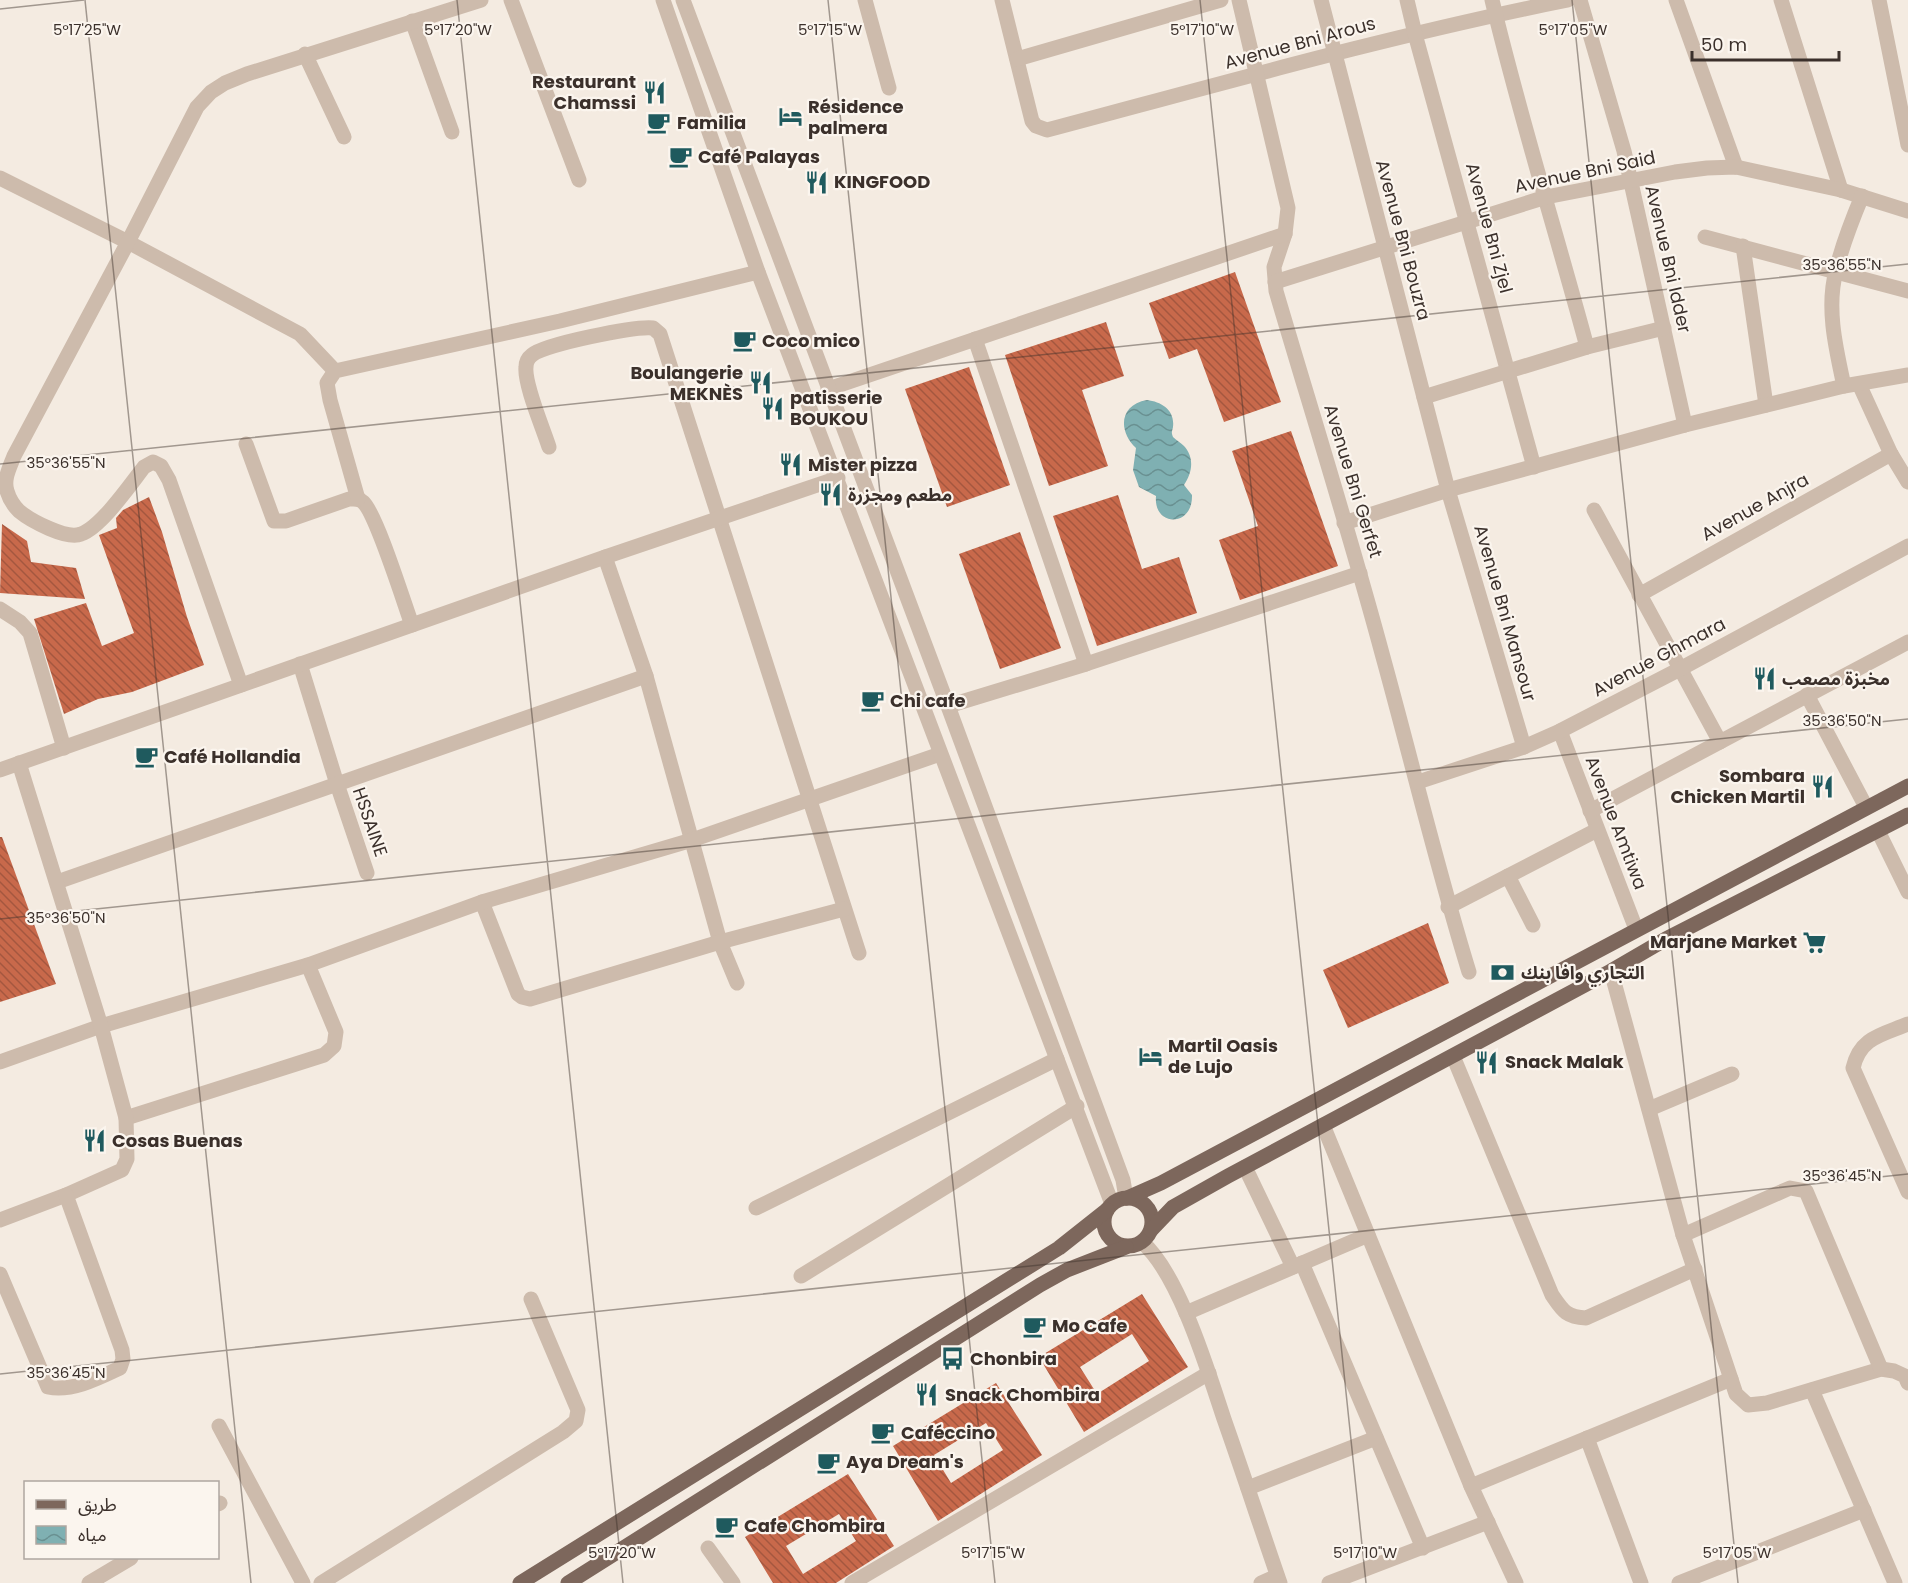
<svg xmlns="http://www.w3.org/2000/svg" width="1908" height="1583" viewBox="0 0 1908 1583" font-family="Poppins,'Noto Sans Arabic',sans-serif">
<defs>
<pattern id="water-waves" width="16" height="10" patternUnits="userSpaceOnUse" patternTransform="scale(1.5)"><rect width="16" height="10" fill="#7fb0b2"/><path d="M0 5q4-4 8 0t8 0" fill="none" stroke="#699091"/></pattern>
<pattern id="building-back-hatch" width="6" height="6" patternUnits="userSpaceOnUse" patternTransform="scale(1.5)"><rect width="6" height="6" fill="#c8694b"/><path d="M-1 5l2 2M0 0l6 6M5-1l2 2" fill="none" stroke="#a4573f"/></pattern>
</defs>
<rect width="100%" height="100%" fill="#f4ebe1"/>
<path fill="url(#water-waves)" d="M1147 400C1162 402 1175 410 1173 427 1172 432 1171 432 1173 437 1176 440 1181 443 1184 446 1195 458 1192 473 1184 485L1192 495C1193 528 1153 527 1156 496L1139 487 1133 470 1136 448C1118 431 1119 405 1147 400Z"/>
<g fill="url(#building-back-hatch)" fill-rule="evenodd">
<polygon points="1235,272 1281,402 1224,422 1197,349 1169,359 1149,303"/>
<polygon points="1106,322 1124,376 1082,390 1108,466 1049,486 1005,355"/>
<polygon points="969,367 1010,485 947,507 905,389"/>
<polygon points="1291,431 1338,566 1240,600 1219,540 1258,526 1232,451"/>
<polygon points="1118,495 1142,569 1179,557 1197,613 1097,646 1053,516"/>
<polygon points="149,497 162,532 187,617 204,665 132,692 98,699 64,714 34,619 86,603 102,646 134,633 99,535 117,528 116,518 123,510"/>
<polygon points="2,524 27,541 31,562 76,568 85,599 0,593"/>
<polygon points="1020,532 1061,648 1000,669 959,554"/>
<polygon points="0,837 2,837 56,984 0,1002"/>
<polygon points="1428,923 1449,983 1348,1028 1323,970"/>
<path d="M1142 1294 1188 1367 1084 1432 1039 1357ZM1132 1334 1149 1361 1097 1394 1080 1367Z"/>
<path d="M996 1383 1042 1455 938 1521 893 1446ZM986 1423 1003 1450 951 1483 934 1455Z"/>
<path d="M848 1474 894 1546 836 1583H773L745 1537ZM839 1514 856 1541 803 1574 786 1546Z"/>
</g>
<g fill="none" stroke-linecap="round" stroke-linejoin="round">
<g stroke="#cdbbac" stroke-width="15">
<polyline points="511,0 579,180"/>
<polyline points="865,0 889,88"/>
<path d="M1002 0 1032 121 1036 126 1047 130C1220 84 1392 35 1568 0"/>
<path d="M1239 0 1288 208 1285 234 1274 267 1276 291C1312 413 1350 534 1383 657 1412 762 1437 868 1469 972"/>
<polyline points="1321,0 1448,490 1524,747"/>
<polyline points="1407,0 1415,34 1534,467"/>
<path d="M1492 0C1520 117 1556 232 1587 347"/>
<polyline points="1580,0 1624,151 1685,425"/>
<polyline points="1676,0 1736,167"/>
<polyline points="1781,0 1841,190"/>
<polyline points="1879,0 1908,145"/>
<polyline points="412,21 452,132"/>
<polyline points="305,54 344,137"/>
<polyline points="1017,59 1221,0"/>
<polyline points="0,178 128,242 300,334 335,371"/>
<polyline points="1705,237 1908,291"/>
<polyline points="1743,246 1766,405"/>
<polyline points="1275,282 1546,197 1675,172 1707,168 1736,167 1841,190 1908,211"/>
<polyline points="975,339 1086,664"/>
<polyline points="1859,384 1891,454 1908,482"/>
<path d="M1844 386C1836 349 1826 308 1836 271 1842 245 1852 220 1862 196"/>
<polyline points="828,389 1285,234"/>
<polyline points="1424,397 1587,347 1664,328"/>
<path d="M246 444 274 521H286L349 499C354 499 359 498 363 502 376 513 404 603 412 625"/>
<path d="M549 447C543 428 524 384 526 367 526 363 528 358 532 355 545 344 635 326 653 328L660 334 859 953"/>
<polyline points="358,499 330,400 327,383 335,371 560,321 758,272"/>
<polyline points="1594,510 1720,742"/>
<polyline points="1344,523 1448,490 1685,425 1844,386 1908,375"/>
<polyline points="605,557 646,676 720,942 737,983"/>
<polyline points="1639,595 1891,454"/>
<polyline points="0,609 20,622 30,633 64,748"/>
<polyline points="300,664 337,784 367,873"/>
<path d="M241 685 169 480 161 466 153 462 144 467C130 485 101 527 81 534 67 540 31 521 19 511 14 506 9 498 7 491 3 479 10 467 14 456L128 242 197 107 211 92 225 83 247 74 481 0"/>
<polyline points="1807,695 1866,807"/>
<polyline points="948,706 1086,664 1360,573"/>
<polyline points="1560,731 1636,929"/>
<polyline points="0,770 605,557 838,478"/>
<polyline points="1418,782 1524,747 1560,731 1680,669 1908,546"/>
<polyline points="1590,811 1908,642"/>
<polyline points="1878,831 1908,892"/>
<polyline points="1508,876 1533,925"/>
<polyline points="57,882 646,676"/>
<polyline points="482,902 518,994 522,997 530,999 720,942 844,909"/>
<polyline points="1448,907 1597,830"/>
<polyline points="1611,971 1683,1235 1736,1394 1748,1405 1767,1403 1881,1369 1894,1371 1905,1376 1908,1383"/>
<path d="M1908 1024C1882 1035 1860 1037 1853 1068L1908 1192"/>
<path d="M1453 1056 1552 1295C1563 1311 1566 1317 1586 1318L1695 1269"/>
<polyline points="0,1062 101,1026 308,965 482,902 692,840 940,754"/>
<polyline points="1649,1109 1732,1074"/>
<polyline points="126,1118 324,1055 334,1046 336,1032 308,965"/>
<polyline points="1323,1125 1471,1486 1516,1583"/>
<polyline points="1245,1167 1293,1267"/>
<polyline points="756,1208 1057,1059"/>
<polyline points="0,1220 66,1195 122,1170 127,1159 126,1118 101,1026 19,763"/>
<polyline points="1683,1235 1790,1188 1806,1191 1881,1369"/>
<path d="M1142 1242C1179 1274 1208 1371 1224 1419 1243 1473 1261 1528 1280 1583"/>
<polyline points="1302,1263 1423,1548"/>
<path d="M0 1274 48 1387C72 1392 99 1378 120 1368L123 1359 122 1350 66 1195"/>
<polyline points="801,1276 1077,1106"/>
<polyline points="1186,1313 1368,1235"/>
<polyline points="1812,1390 1895,1583"/>
<polyline points="219,1426 303,1583"/>
<polyline points="1587,1438 1641,1583"/>
<polyline points="1471,1486 1731,1379"/>
<polyline points="1248,1488 1376,1438"/>
<polyline points="218,1504 220,1503"/>
<polyline points="708,1548 733,1583"/>
<polyline points="89,1583 131,1558"/>
<polyline points="321,1583 563,1432 576,1421 578,1410 531,1299"/>
<polyline points="852,1583 1209,1373"/>
<polyline points="1261,1583 1277,1576"/>
<polyline points="1329,1583 1488,1522"/>
<polyline points="1679,1583 1864,1510"/>
</g>
<g stroke="#cdbbac" stroke-width="15">
<polyline points="663,0 758,272 1112,1204"/>
<polyline points="683,0 948,706 1123,1180 1126,1198"/>
</g>
<g stroke="#7d675c" stroke-width="15">
<circle cx="1128" cy="1222" r="24"/>
<polyline points="1127,1198 1161,1183 1908,786"/>
<polyline points="1151,1230 1173,1207 1228,1176 1611,971 1666,939 1908,815"/>
<polyline points="520,1583 1059,1248 1107,1210"/>
<polyline points="568,1583 1040,1285 1067,1270 1126,1247"/>
</g>
</g>
<path fill="none" stroke="#3b302b" stroke-width="1.5" stroke-opacity="0.45" d="M85 0 251 1583M457 0 623 1583M828 0 995 1583M1200 0 1366 1583M1572 0 1738 1583M0 9 84 0M0 464 1908 264M0 919 1908 719M0 1374 1908 1174"/>
<defs>
<symbol id="restaurant-bare" viewBox="-9 -9 18 18"><path d="M-5-6h1v4h1v-4h1v4h1v-4h1v5L-1.5 .5V6h-2V.5L-5-1ZM5-6V6H3V1.5H1.5Q1.5-4 5-6Z" fill="#1f5a5e" stroke="#fbf5ee" stroke-width="2.5" paint-order="stroke"/></symbol>
<symbol id="hotel-bare" viewBox="-9 -9 18 18"><path d="M-6-4.5h1.5V1H6V5H4.5V3h-9V5H-6ZM-4 0a1.8 1.8 0 1 1 3.6 0ZM.5 0V-2.5h3Q6-2.5 6 0Z" fill="#1f5a5e" stroke="#fbf5ee" stroke-width="2.5" paint-order="stroke"/></symbol>
<symbol id="cafe-bare" viewBox="-9 -9 18 18"><path d="M-5.5-4.5H6V0H3Q3 3.5 0 3.5H-2.5Q-5.5 3.5-5.5 0ZM3-3.2v2h1.7v-2ZM-6 4.5H4V6H-6Z" fill="#1f5a5e" stroke="#fbf5ee" stroke-width="2.5" paint-order="stroke"/></symbol>
<symbol id="supermarket-bare" viewBox="-9 -9 18 18"><path d="M-6-5.5h2.5l.6 2H6L4.5 2H-2.5L-4.4-4H-6ZM-1.5 3.2a1.3 1.3 0 1 0 .1 0ZM3 3.2a1.3 1.3 0 1 0 .1 0Z" fill="#1f5a5e" stroke="#fbf5ee" stroke-width="2.5" paint-order="stroke"/></symbol>
<symbol id="bank-bare" viewBox="-9 -9 18 18"><path d="M-6-4H6V4H-6ZM0-2.3a2.3 2.3 0 1 0 0 4.6a2.3 2.3 0 1 0 0-4.6Z" fill="#1f5a5e" stroke="#fbf5ee" stroke-width="2.5" paint-order="stroke"/></symbol>
<symbol id="bus-bare" viewBox="-9 -9 18 18"><path d="M-5-6H5V4H4V6H2V4H-2V6H-4V4H-5ZM-3.5-4V0h7V-4ZM-3.5 1.2v1.5H-2V1.2ZM2 1.2v1.5H3.5V1.2Z" fill="#1f5a5e" stroke="#fbf5ee" stroke-width="2.5" paint-order="stroke"/></symbol>
</defs>
<g fill-rule="evenodd">
<use href="#restaurant-bare" x="638" y="76" width="33" height="33"/>
<use href="#hotel-bare" x="774" y="100" width="33" height="33"/>
<use href="#cafe-bare" x="642" y="106" width="33" height="33"/>
<use href="#cafe-bare" x="664" y="140" width="33" height="33"/>
<use href="#restaurant-bare" x="800" y="166" width="33" height="33"/>
<use href="#cafe-bare" x="728" y="324" width="33" height="33"/>
<use href="#restaurant-bare" x="744" y="366" width="33" height="33"/>
<use href="#restaurant-bare" x="756" y="392" width="33" height="33"/>
<use href="#restaurant-bare" x="774" y="448" width="33" height="33"/>
<use href="#restaurant-bare" x="814" y="478" width="33" height="33"/>
<use href="#restaurant-bare" x="1748" y="662" width="33" height="33"/>
<use href="#cafe-bare" x="856" y="684" width="33" height="33"/>
<use href="#cafe-bare" x="130" y="740" width="33" height="33"/>
<use href="#restaurant-bare" x="1806" y="770" width="33" height="33"/>
<use href="#supermarket-bare" x="1798" y="926" width="33" height="33"/>
<use href="#bank-bare" x="1486" y="956" width="33" height="33"/>
<use href="#hotel-bare" x="1134" y="1040" width="33" height="33"/>
<use href="#restaurant-bare" x="1470" y="1046" width="33" height="33"/>
<use href="#restaurant-bare" x="78" y="1124" width="33" height="33"/>
<use href="#cafe-bare" x="1018" y="1310" width="33" height="33"/>
<use href="#bus-bare" x="936" y="1342" width="33" height="33"/>
<use href="#restaurant-bare" x="910" y="1378" width="33" height="33"/>
<use href="#cafe-bare" x="866" y="1416" width="33" height="33"/>
<use href="#cafe-bare" x="812" y="1446" width="33" height="33"/>
<use href="#cafe-bare" x="710" y="1510" width="33" height="33"/>
</g>
<g text-anchor="middle" stroke-width="4.5" stroke-linejoin="round" paint-order="stroke">
<g font-size="18" fill="#3b302b" stroke="#fbf5ee">
<text transform="translate(1300 43) rotate(-15)" y="6">Avenue Bni Arous</text>
<text transform="translate(1585 172) rotate(-12)" y="6">Avenue Bni Said</text>
<text transform="translate(1489 228) rotate(75)" y="6">Avenue Bni Zjel</text>
<text transform="translate(1403 240) rotate(75)" y="6">Avenue Bni Bouzra</text>
<text transform="translate(1668 259) rotate(77)" y="6">Avenue Bni Idder</text>
<text transform="translate(1353 481) rotate(73)" y="6">Avenue Bni Gerfet</text>
<text transform="translate(1755 507) rotate(-29)" y="6">Avenue Anjra</text>
<text transform="translate(1505 613) rotate(74)" y="6">Avenue Bni Mansour</text>
<text transform="translate(1659 657) rotate(-28)" y="6">Avenue Ghmara</text>
<text transform="translate(370 822) rotate(71)" y="6">HSSAINE</text>
<text transform="translate(1616 823) rotate(69)" y="6">Avenue Amtiwa</text>
</g>
<g font-size="18" font-weight="bold" fill="#3b302b" stroke="#fbf5ee" text-anchor="start">
<text x="636" y="88" text-anchor="end">Restaurant<tspan x="636" dy="21">Chamssi</tspan></text>
<text x="808" y="113">Résidence<tspan x="808" dy="21">palmera</tspan></text>
<text x="677" y="129">Familia</text>
<text x="698" y="163">Café Palayas</text>
<text x="834" y="188">KINGFOOD</text>
<text x="762" y="347">Coco mico</text>
<text x="743" y="379" text-anchor="end">Boulangerie<tspan x="743" dy="21">MEKNÈS</tspan></text>
<text x="790" y="404">patisserie<tspan x="790" dy="21">BOUKOU</tspan></text>
<text x="808" y="471">Mister pizza</text>
<text x="848" y="501">مطعم ومجزرة</text>
<text x="1782" y="685">مخبزة مصعب</text>
<text x="890" y="707">Chi cafe</text>
<text x="164" y="763">Café Hollandia</text>
<text x="1805" y="782" text-anchor="end">Sombara<tspan x="1805" dy="21">Chicken Martil</tspan></text>
<text x="1797" y="948" text-anchor="end">Marjane Market</text>
<text x="1521" y="979">التجاري وافا بنك</text>
<text x="1168" y="1052">Martil Oasis<tspan x="1168" dy="21">de Lujo</tspan></text>
<text x="1505" y="1068">Snack Malak</text>
<text x="112" y="1147">Cosas Buenas</text>
<text x="1052" y="1332">Mo Cafe</text>
<text x="970" y="1365">Chonbira</text>
<text x="945" y="1401">Snack Chombira</text>
<text x="901" y="1439">Caféccino</text>
<text x="846" y="1468">Aya Dream's</text>
<text x="744" y="1532">Cafe Chombira</text>
</g>
</g>
<g font-size="15" text-anchor="middle" fill="#3b302b" stroke="#fbf5ee" stroke-width="4.5" stroke-linejoin="round" paint-order="stroke">
<text x="87" y="35">5°17'25"W</text>
<text x="458" y="35">5°17'20"W</text>
<text x="830" y="35">5°17'15"W</text>
<text x="1202" y="35">5°17'10"W</text>
<text x="1573" y="35">5°17'05"W</text>
<text x="1842" y="270">35°36'55"N</text>
<text x="66" y="468">35°36'55"N</text>
<text x="1842" y="726">35°36'50"N</text>
<text x="66" y="923">35°36'50"N</text>
<text x="1842" y="1181">35°36'45"N</text>
<text x="66" y="1378">35°36'45"N</text>
<text x="622" y="1558">5°17'20"W</text>
<text x="993" y="1558">5°17'15"W</text>
<text x="1365" y="1558">5°17'10"W</text>
<text x="1737" y="1558">5°17'05"W</text>
</g>
<rect x="24" y="1481" width="195" height="78" fill="#fbf5ee" stroke="#aea6a0" stroke-width="1.5"/>
<rect x="36" y="1500" width="30" height="9" fill="#7d675c" stroke="#aea6a0" stroke-width="1.5"/>
<text x="78" y="1511" font-size="18" fill="#3b302b">طريق</text>
<rect x="36" y="1526" width="30" height="18" fill="url(#water-waves)" stroke="#aea6a0" stroke-width="1.5"/>
<text x="78" y="1541" font-size="18" fill="#3b302b">مياه</text>
<path d="M1692 51v9h147v-9" fill="none" stroke="#3b302b" stroke-width="3"/>
<text x="1701" y="51" font-size="18" fill="#3b302b" stroke="#fbf5ee" stroke-width="4.5" paint-order="stroke">50 m</text>
</svg>
